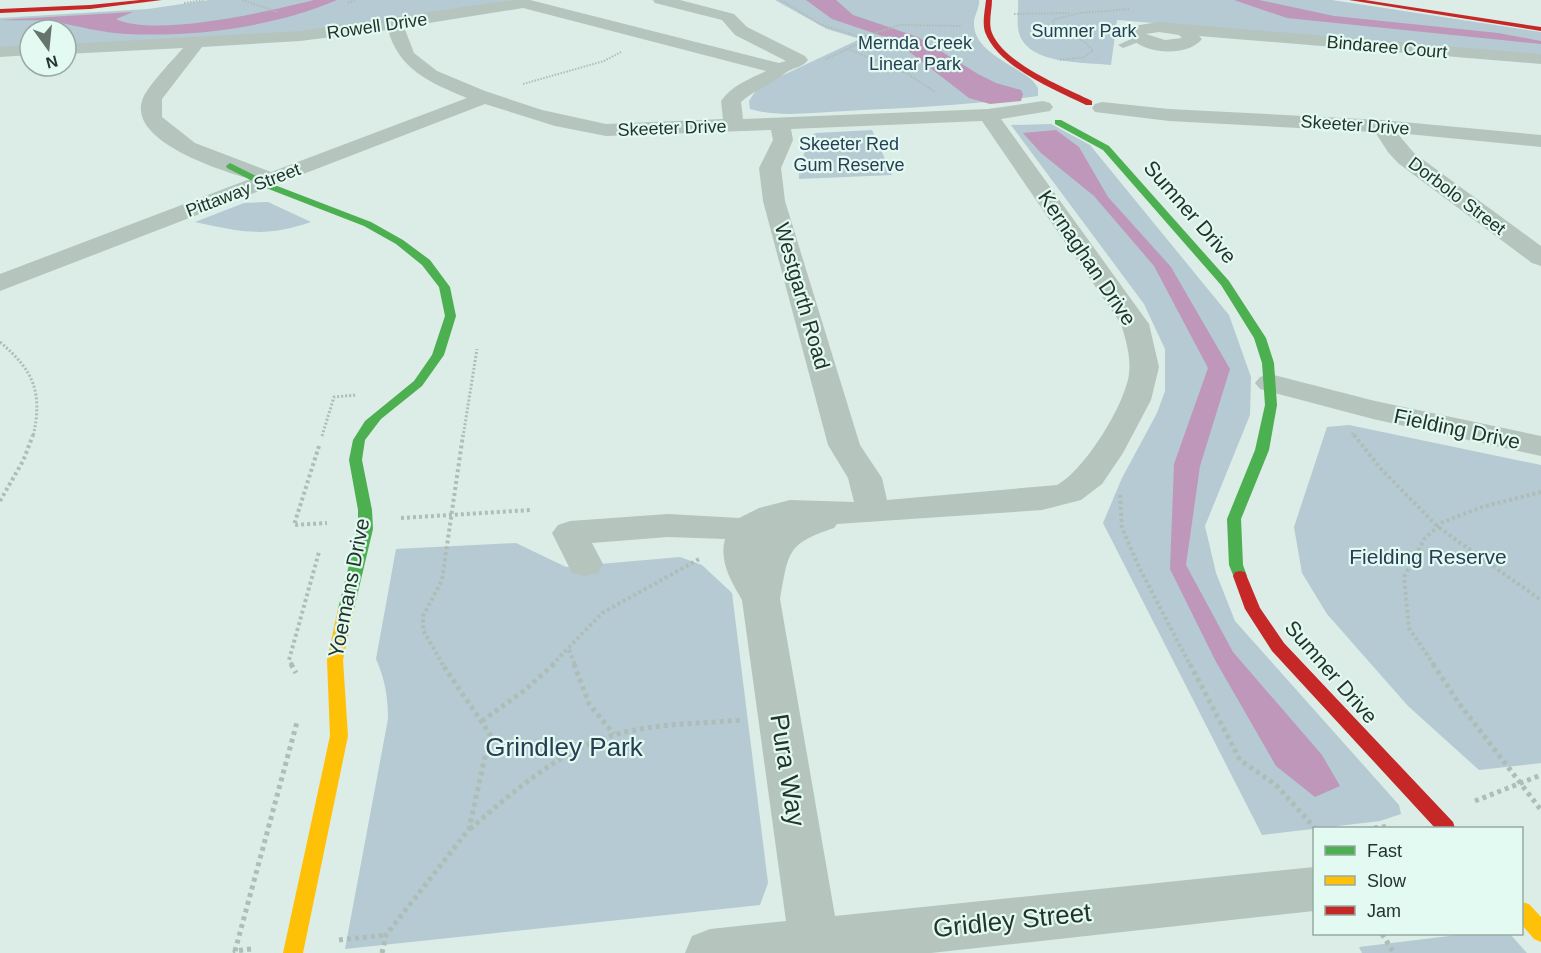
<svg xmlns="http://www.w3.org/2000/svg" width="1541" height="953" viewBox="0 0 1541 953" font-family="Helvetica,sans-serif">
<rect width="100%" height="100%" fill="#dcece6"/>
<g fill="#b5cad2">
<polygon points="209,0 513,0 348,29 66,45 66,30 30,30 30,47 0,48 0,18 148,9"/>
<path d="M775 0H979C980 8 974 15 974 23 973 52 1016 65 1033 81L1038 88V96C974 105 910 108 846 111 814 112 780 118 750 109L749 101 758 87 860 39 827 29Z"/>
<path d="M1018 0H1332L1541 32V55L1117 20 1111 65C1085 62 1028 65 1019 33 1016 22 1019 11 1018 0Z"/>
<polygon points="1051,124 1090,145 1229,315 1251,377 1250,415 1205,526 1216,573 1235,621 1399,805 1401,814 1380,821 1262,835 1103,523 1122,478 1157,413 1165,391 1165,349 1144,304 1011,125"/>
<path d="M872 130 892 175 799 179C798 165 807 153 806 139L816 133Z"/>
<path d="M268 202 311 222C264 238 242 232 195 222L244 203Z"/>
<polygon points="1349,425 1541,465 1541,763 1479,770 1408,706 1327,614 1302,573 1294,527 1327,427"/>
<path d="M516 543 566 567 680 557 702 565 732 593 768 883 760 905 345 949 388 719C388 697 385 679 376 659L396 549Z"/>
<polygon points="1466,934 1510,934 1527,953 1362,953 1359,947"/>
</g>
<g fill="#be97ba">
<path d="M314 0H337C273 27 197 37 127 34 102 33 79 26 55 22 37 19 18 21 0 20L133 12 116 19C156 38 270 11 314 0Z"/>
<polygon points="806,0 836,0 853,15 918,37 978,74 996,83 1021,90 1023,94 1021,101 990,104 969,98 894,40 832,19"/>
<polygon points="1234,0 1259,0 1334,16 1498,33 1541,41 1541,44 1287,18"/>
<polygon points="1056,130 1079,147 1108,197 1171,267 1230,369 1200,466 1186,565 1233,652 1322,755 1340,786 1315,797 1276,766 1215,660 1170,569 1174,464 1208,368 1154,266 1094,196 1041,153 1023,133"/>
</g>
<g fill="none" stroke-linecap="round" stroke-linejoin="round">
<g stroke="#afbdb7" stroke-width="2" stroke-dasharray="1.5 1.5" stroke-linecap="butt">
<polyline points="242,0 278,12"/>
<polyline points="781,0 820,24 866,39 848,49 908,74 935,92"/>
<polyline points="184,3 204,0"/>
<polyline points="348,3 356,0"/>
<polyline points="1014,14 1069,13"/>
<polyline points="862,37 900,25 961,26"/>
<polyline points="826,59 848,49"/>
<polyline points="1060,60 1084,57 1093,51 1085,42 1054,28 1053,20 1079,13 1129,9"/>
<polyline points="523,84 604,61 621,52"/>
</g>
<g stroke="#afbdb7" stroke-width="3" stroke-dasharray="2 2" stroke-linecap="butt">
<path d="M0 342C34 371 43 392 33 437"/>
<polyline points="1352,433 1355,437"/>
<polyline points="322,436 334,397 357,395"/>
<polyline points="463,437 477,349"/>
</g>
<g stroke="#afbdb7" stroke-width="4" stroke-dasharray="3 3" stroke-linecap="butt">
<polyline points="1354,435 1381,469 1438,527 1541,600"/>
<polyline points="319,446 294,525 327,523"/>
<polyline points="1120,495 1122,528 1139,567 1190,665"/>
<polyline points="0,501 23,461 33,435"/>
<polyline points="401,518 531,510"/>
<polyline points="569,650 575,665"/>
<polyline points="292,665 289,660 319,552"/>
<polyline points="443,665 423,630 423,616 442,580 463,435"/>
<polyline points="552,665 602,613 701,558"/>
<polyline points="1434,665 1409,628 1404,577 1425,538 1443,522 1482,507 1541,492"/>
</g>
<g stroke="#afbdb7" stroke-width="5" stroke-dasharray="4 4" stroke-linecap="butt">
<polyline points="291,664 296,673"/>
<polyline points="574,664 589,704 614,734"/>
<polyline points="1190,664 1240,760 1276,785 1315,828"/>
<polyline points="1433,664 1458,702 1541,810"/>
<polyline points="482,721 525,690 554,664"/>
<polyline points="1475,801 1541,775"/>
<polyline points="1374,828 1390,826"/>
<path d="M470 829C512 793 555 754 608 737 649 723 698 724 741 720"/>
<polyline points="1382,934 1394,953"/>
<polyline points="339,940 386,935"/>
<polyline points="251,949 235,951 297,722"/>
<polyline points="382,953 386,935 469,829 490,734 442,664"/>
</g>
<polygon fill="#b6c4be" fill-rule="evenodd" points="1140,35 1145,38 1144,40 1123,48 1118,45"/>
<g fill="#b6c4be" fill-rule="evenodd">
<path d="M512 0H530L779 63 786 61 735 35 722 20 655 3 653 0H680L734 14 747 27 805 56 808 60C801 69 792 67 784 74 770 85 754 90 741 102L743 119 988 109 1043 101 1050 103 1053 107 1050 111 1001 119 1149 324 1159 367 1151 400 1123 453 1102 484 1081 500 1042 510 837 524 834 528C786 544 789 552 780 599L835 916 1314 867V911L931 953H685L692 936 710 929 786 921 742 600C731 581 719 562 725 539L668 537 592 543 603 564 598 573 585 576 572 573 552 533 558 525 570 521 668 514 739 518 759 508 790 500 854 502 848 478 828 445 763 201 759 168 773 140 771 130 606 136 555 126 485 104 0 291V274L250 179C222 171 125 141 143 98 150 83 172 61 183 48L66 54V44L300 31ZM523 8 766 71C750 79 732 85 721 101L723 119 606 124 542 110 485 91 437 71 414 53 404 27ZM388 30C399 70 431 83 467 98L271 172 195 143 162 117V99L202 47 300 41ZM982 121 1121 324C1126 340 1131 357 1129 374 1125 405 1084 471 1057 485L887 500 882 478 860 445 785 201 781 168 793 140 791 129Z"/>
<path d="M1159 22 1541 54V64L1199 36 1202 39C1187 58 1142 54 1129 36L1133 26ZM1159 32 1179 35 1182 38 1165 40 1146 34Z"/>
<polygon points="30,45 30,55 0,57 0,47"/>
<polygon points="1102,102 1169,109 1382,120 1541,135 1541,147 1397,133 1414,153 1541,246 1541,266 1532,263 1398,163 1388,152 1375,132 1169,121 1095,112 1092,108 1095,104"/>
<polygon points="1270,374 1375,401 1541,436 1541,456 1373,419 1260,389 1255,383 1260,377"/>
</g>
<g fill="#4caf50" fill-rule="evenodd">
<polygon points="1055,120 1061,120 1109,146 1229,281 1266,338 1274,363 1277,405 1269,450 1241,519 1243,565 1247,576 1245,580 1235,580 1229,565 1227,519 1255,450 1265,405 1262,363 1254,338 1221,285 1103,150 1055,124"/>
<polygon points="230,163 272,184 371,222 403,240 430,260 450,287 456,316 444,355 422,386 381,419 365,440 362,460 372,510 373,529 354,609 351,613 341,613 338,609 358,529 358,510 349,460 353,440 365,421 414,381 432,355 445,316 439,287 422,265 396,244 364,226 266,188 227,168 226,166"/>
</g>
<g fill="#ffc107" fill-rule="evenodd">
<polygon points="346,603 351,605 354,609 343,660 348,736 303,953 283,953 330,736 327,660 338,609 341,605"/>
<polygon points="1522,902 1529,904 1541,917 1541,942 1534,939 1522,925"/>
</g>
<g fill="#c62828" fill-rule="evenodd">
<polygon points="140,0 162,0 90,9 0,13 0,9 90,5"/>
<path d="M986 0H992C992 10 988 23 992 33 1005 64 1063 87 1092 101V105H1086C1055 90 998 67 985 32 982 22 985 10 986 0Z"/>
<polygon points="1349,0 1365,0 1541,27 1541,31"/>
<polygon points="1240,571 1245,572 1260,608 1284,643 1453,822 1455,828 1435,828 1272,651 1245,609 1233,576 1235,572"/>
</g>
</g>
<g text-anchor="middle" stroke-width="4.5" stroke-linejoin="round" paint-order="stroke">
<g font-size="18" fill="#25342b" stroke="#e2faf2">
<text transform="translate(377 26) rotate(-8)" y="6">Rowell Drive</text>
<text transform="translate(1387 47) rotate(5)" y="6">Bindaree Court</text>
<text transform="translate(1355 125) rotate(4)" y="6">Skeeter Drive</text>
<text transform="translate(672 128) rotate(-2)" y="6">Skeeter Drive</text>
<text transform="translate(243 190) rotate(-21)" y="6">Pittaway Street</text>
<text transform="translate(1457 196) rotate(37)" y="6">Dorbolo Street</text>
</g>
<g font-size="18" fill="#273e54" stroke="#e2faf2">
<text x="1084" y="37">Sumner Park</text>
<text x="915" y="49">Mernda Creek<tspan x="915" dy="21">Linear Park</tspan></text>
<text x="849" y="150">Skeeter Red<tspan x="849" dy="21">Gum Reserve</tspan></text>
</g>
<g font-size="21" fill="#25342b" stroke="#e2faf2">
<text transform="translate(1190 212) rotate(49)" y="7">Sumner Drive</text>
<text transform="translate(1087 258) rotate(56)" y="7">Kernaghan Drive</text>
<text transform="translate(802 296) rotate(74)" y="7">Westgarth Road</text>
<text transform="translate(1457 429) rotate(12)" y="7">Fielding Drive</text>
<text transform="translate(349 588) rotate(-79)" y="7">Yoemans Drive</text>
<text transform="translate(1331 672) rotate(49)" y="7">Sumner Drive</text>
</g>
<g font-size="21" fill="#273e54" stroke="#e2faf2">
<text x="1428" y="564">Fielding Reserve</text>
</g>
<g font-size="26" fill="#273e54" stroke="#e2faf2">
<text x="564" y="756">Grindley Park</text>
</g>
<g font-size="26" fill="#25342b" stroke="#e2faf2">
<text transform="translate(788 770) rotate(81)" y="9">Pura Way</text>
<text transform="translate(1012 920) rotate(-6)" y="9">Gridley Street</text>
</g>
</g>
<rect x="1313" y="827" width="210" height="108" fill="#e2faf2" stroke="#96aba2" stroke-width="1.5"/>
<rect x="1325" y="846" width="30" height="9" fill="#4caf50" stroke="#96aba2" stroke-width="1.5"/>
<text x="1367" y="857" font-size="18" fill="#25342b">Fast</text>
<rect x="1325" y="876" width="30" height="9" fill="#ffc107" stroke="#96aba2" stroke-width="1.5"/>
<text x="1367" y="887" font-size="18" fill="#25342b">Slow</text>
<rect x="1325" y="906" width="30" height="9" fill="#c62828" stroke="#96aba2" stroke-width="1.5"/>
<text x="1367" y="917" font-size="18" fill="#25342b">Jam</text>
<g transform="translate(48 48) rotate(165)"><circle r="28" fill="#e2faf2" stroke="#96aba2" stroke-width="1.5"/>
<path d="M0-4.5L10 22L0 15L-10 22Z" fill="#65746c"/>
<text y="-9" font-size="16" font-weight="bold" text-anchor="middle" fill="#25342b">N</text>
</g>
</svg>
